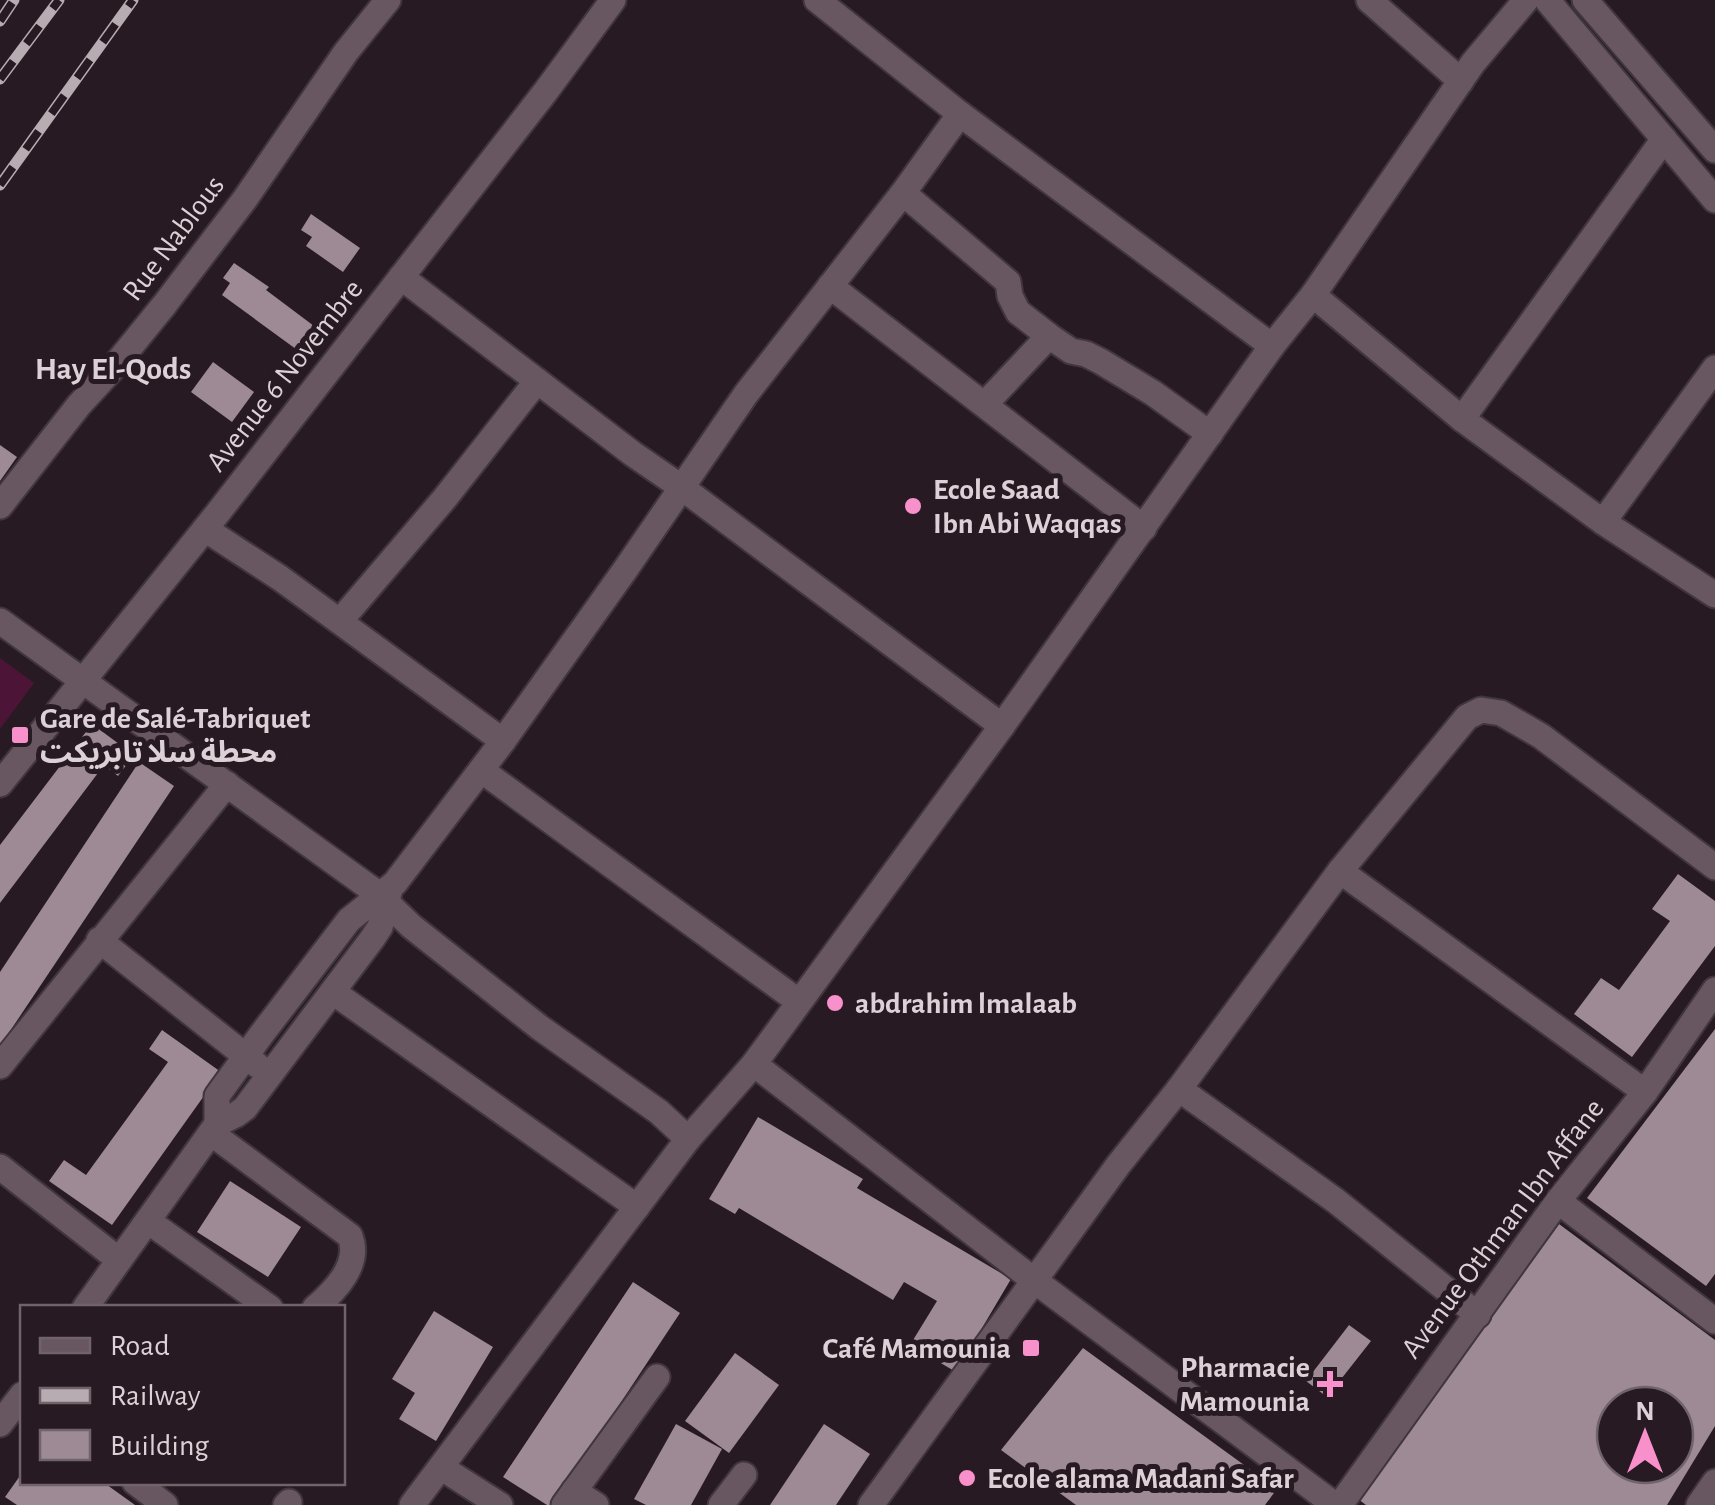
<svg xmlns="http://www.w3.org/2000/svg" width="1715" height="1505" viewBox="0 0 1715 1505" font-family="'Alegreya Sans','Noto Sans Arabic',sans-serif">
<rect width="100%" height="100%" fill="#281a22"/>
<polygon fill="#4c1437" points="0,658 34,683 0,729"/>
<g fill="#9d8a94" fill-rule="evenodd">
<polygon points="311,214 360,248 343,272 306,246 312,237 301,230"/>
<polygon points="234,263 269,287 266,290 318,329 300,352 222,295 230,283 223,278"/>
<polygon points="213,362 254,392 232,422 191,392"/>
<polygon points="0,445 17,457 0,481"/>
<polygon points="92,724 134,755 118,776 104,765 0,903 0,845"/>
<polygon points="139,762 174,786 0,1046 0,972"/>
<polygon points="1678,874 1715,901 1715,946 1632,1057 1574,1014 1601,978 1619,990 1670,921 1652,909"/>
<polygon points="1715,1029 1715,1274 1706,1286 1587,1198"/>
<polygon points="162,1030 221,1072 112,1225 49,1181 64,1160 86,1175 168,1062 149,1049"/>
<polygon points="758,1117 863,1179 857,1188 1011,1279 956,1372 910,1345 937,1301 904,1282 893,1300 739,1208 735,1214 709,1199"/>
<polygon points="230,1181 301,1227 268,1277 197,1232"/>
<path d="M1559 1224 1715 1340V1426L1667 1505H1366L1358 1499ZM1615 1405H1675V1465H1615Z"/>
<polygon points="633,1282 680,1313 553,1505 547,1505 503,1477"/>
<polygon points="434,1311 493,1347 436,1441 399,1419 415,1393 392,1379"/>
<polygon points="1349,1325 1371,1341 1327,1397 1306,1381"/>
<polygon points="1083,1348 1277,1489 1265,1505 1076,1505 1001,1450"/>
<polygon points="735,1353 779,1385 729,1453 685,1421"/>
<polygon points="676,1424 722,1449 691,1505 646,1505 634,1499"/>
<polygon points="824,1424 870,1454 836,1505 770,1505"/>
<polygon points="22,1473 22,1482 103,1482 135,1505 17,1505 5,1497"/>
</g>
<g fill="none" stroke-linecap="round" stroke-linejoin="round">
<defs>
<g id="street">
<polyline points="817,0 960,114 1272,346"/>
<polyline points="1369,0 1461,81"/>
<polyline points="903,193 1008,282 1010,296 1018,312 1049,336 1071,351 1086,354 1100,361 1153,393 1210,434"/>
<polyline points="401,277 633,454 681,487 1002,726"/>
<polyline points="830,286 1144,528"/>
<polyline points="1313,295 1462,419 1603,522 1715,595"/>
<polyline points="985,404 1049,336"/>
<polyline points="1462,419 1664,139"/>
<polyline points="0,506 79,405 113,368 165,304 245,199 346,52 388,0"/>
<polyline points="1603,522 1715,368"/>
<polyline points="205,529 280,578 503,741"/>
<polyline points="0,621 377,893 411,926 539,1027 659,1112 688,1139"/>
<polyline points="340,621 445,498 537,381"/>
<polyline points="481,770 798,1001"/>
<polyline points="1340,871 1645,1092"/>
<polyline points="99,940 257,1065"/>
<polyline points="333,992 637,1207"/>
<polyline points="754,1064 1035,1281 1335,1505"/>
<polyline points="0,1066 227,784"/>
<polyline points="1179,1089 1336,1201 1478,1315"/>
<polyline points="217,1124 217,1096 261,1035 349,920 395,883 503,741 625,570 746,394 903,193 960,114"/>
<path d="M211 1133 350 1236C361 1264 336 1290 315 1308"/>
<polyline points="0,1167 119,1260"/>
<polyline points="1558,1201 1715,1321"/>
<polyline points="148,1221 270,1308"/>
<polyline points="85,1308 217,1124 237,1114 245,1108 372,939 380,927 390,889"/>
<polyline points="0,1424 22,1395"/>
<polyline points="442,1468 500,1505"/>
<polyline points="135,1482 165,1505"/>
<polyline points="574,1491 596,1505"/>
<polyline points="286,1505 289,1502"/>
<polyline points="412,1505 688,1139 754,1064 1002,726 1272,346 1313,295 1473,63 1526,0"/>
<polyline points="564,1505 657,1377"/>
<polyline points="721,1505 744,1475"/>
<polyline points="871,1505 1119,1164 1179,1089 1340,871 1467,717 1481,710 1501,713 1541,736 1715,867"/>
<polyline points="1699,1505 1715,1482"/>
</g>
<g id="secondary">
<polyline points="1547,0 1715,200"/>
<polyline points="1585,0 1715,150"/>
<polyline points="0,784 217,514 546,91 613,0"/>
<polyline points="1340,1505 1558,1201 1645,1092 1715,990"/>
</g>
</defs>
<use href="#street" stroke="#41363c" stroke-width="29"/>
<use href="#secondary" stroke="#41363c" stroke-width="29"/>
<use href="#street" stroke="#685760" stroke-width="25"/>
<use href="#secondary" stroke="#685760" stroke-width="25"/>
<defs>
<g id="rail">
<polyline points="0,21 14,0"/>
<polyline points="0,79 59,0"/>
<polyline points="0,185 133,0"/>
</g>
</defs>
<use href="#rail" stroke="#b6acb1" stroke-width="11"/>
<use href="#rail" stroke="#281a22" stroke-width="8" stroke-dasharray="22" stroke-linecap="butt"/>
</g>
<g fill="#f890cb" stroke="#281a22" stroke-width="4">
<circle cx="913" cy="506" r="10"/>
<rect x="10" y="725" width="20" height="20" rx="5"/>
<circle cx="835" cy="1003" r="10"/>
<rect x="1021" y="1338" width="20" height="20" rx="5"/>
<path d="M1325 1369h10v10h10v10h-10v10h-10v-10h-10v-10h10z"/>
<circle cx="967" cy="1478" r="10"/>
</g>
<g text-anchor="middle" stroke-width="10" stroke-linejoin="round" paint-order="stroke">
<g font-size="30" fill="#dbd1d6" stroke="#281a22">
<text transform="translate(173 238) rotate(-53)" y="10">Rue Nablous</text>
<text transform="translate(284 375) rotate(-52)" y="10">Avenue 6 Novembre</text>
<text transform="translate(1502 1228) rotate(-53)" y="10">Avenue Othman Ibn Affane</text>
</g>
<g font-size="30" font-weight="bold" fill="#dbd1d6" stroke="#281a22" text-anchor="start">
<text x="933" y="499">Ecole Saad<tspan x="933" dy="34">Ibn Abi Waqqas</tspan></text>
<text x="40" y="728">Gare de Salé-Tabriquet<tspan x="40" dy="34">محطة سلا تابريكت</tspan></text>
<text x="855" y="1013">abdrahim lmalaab</text>
<text x="1011" y="1358" text-anchor="end">Café Mamounia</text>
<text x="1310" y="1377" text-anchor="end">Pharmacie<tspan x="1310" dy="34">Mamounia</tspan></text>
<text x="987" y="1488">Ecole alama Madani Safar</text>
</g>
<g font-size="32" font-weight="bold" fill="#dbd1d6" stroke="#281a22">
<text x="113" y="379">Hay El-Qods</text>
</g>
</g>
<rect x="20" y="1305" width="325" height="180" fill="#281a22" stroke="#70636a" stroke-width="2.5"/>
<rect x="40" y="1338" width="50" height="15" fill="#685760" stroke="#70636a" stroke-width="2.5"/>
<text x="110" y="1355" font-size="30" fill="#dbd1d6">Road</text>
<rect x="40" y="1388" width="50" height="15" fill="#b6acb1" stroke="#70636a" stroke-width="2.5"/>
<text x="110" y="1405" font-size="30" fill="#dbd1d6">Railway</text>
<rect x="40" y="1430" width="50" height="30" fill="#9d8a94" stroke="#70636a" stroke-width="2.5"/>
<text x="110" y="1455" font-size="30" fill="#dbd1d6">Building</text>
<g transform="translate(1645 1435)"><circle r="48" fill="#281a22" stroke="#70636a" stroke-width="2.5"/>
<path d="M0-8L18 38L0 25L-18 38Z" fill="#f890cb"/>
<text y="-15" font-size="28" font-weight="bold" text-anchor="middle" fill="#dbd1d6">N</text>
</g>
</svg>
